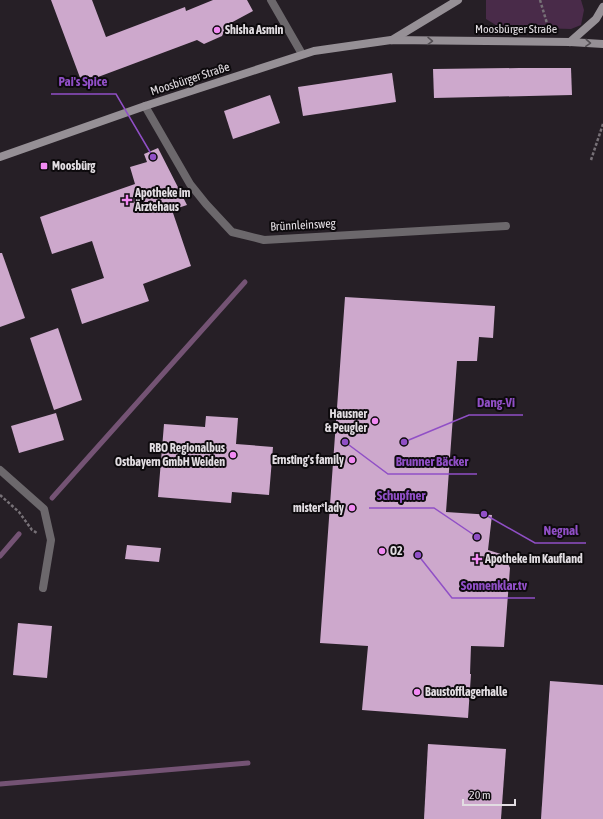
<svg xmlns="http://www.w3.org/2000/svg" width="603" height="819" viewBox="0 0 603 819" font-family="'Asap Condensed',sans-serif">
<rect width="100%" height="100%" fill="#261f26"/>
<polygon fill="#492b49" points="486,0 581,0 584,10 581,25 571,29 499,27 486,19"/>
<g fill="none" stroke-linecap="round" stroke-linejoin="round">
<g stroke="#745374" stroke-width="5">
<polyline points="52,498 245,282"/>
<polyline points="0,556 19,534"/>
<polyline points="0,784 248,763"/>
</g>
</g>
<g fill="#cda8cc">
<polygon points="51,0 92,0 106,37 185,7 186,11 213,0 247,0 253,11 227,25 222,36 204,44 197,40 82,83"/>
<polygon points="519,68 571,68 572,95 434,98 433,69"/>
<polygon points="392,73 396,102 303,116 298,87"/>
<polygon points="270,95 280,123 233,139 224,111"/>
<polygon points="158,148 187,205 172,210 191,266 143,284 149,301 82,324 71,289 104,278 92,241 52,254 40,217 135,184 130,167 147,162 144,154"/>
<polygon points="0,253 2,253 25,318 0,327"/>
<polygon points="345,297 495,306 493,338 479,337 477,361 457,361 446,512 492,515 488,550 504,555 510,568 504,647 471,646 470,674 471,674 468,718 362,710 368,646 320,643"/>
<polygon points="58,328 82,400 54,410 30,338"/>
<polygon points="56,413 64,440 19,453 11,426"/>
<polygon points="206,416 238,418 236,444 273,447 269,495 232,492 231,503 158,497 164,424 205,427"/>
<polygon points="127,545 161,548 159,562 125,559"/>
<polygon points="18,623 52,626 47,678 13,675"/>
<polygon points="550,681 603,685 603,819 541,819"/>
<polygon points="428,744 506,749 501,819 424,819"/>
</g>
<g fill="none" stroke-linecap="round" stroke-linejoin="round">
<g stroke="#777177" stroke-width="2.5" stroke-dasharray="3 2" stroke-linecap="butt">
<polyline points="540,0 549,30"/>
<polyline points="591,160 603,124"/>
<polyline points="0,495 19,512 32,530 37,533"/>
</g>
<g stroke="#6c686c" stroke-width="8">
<polyline points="271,0 302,54"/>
<polyline points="145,106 190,184 206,204 232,232 264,240 506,226"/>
<polyline points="0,470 44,509 51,540 43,588"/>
</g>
<g stroke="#969096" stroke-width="8">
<polyline points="392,40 458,0"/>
<polyline points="570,42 596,19 603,7"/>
<polyline points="0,157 145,106 314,51 391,40 570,42 603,44"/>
</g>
</g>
<defs><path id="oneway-chevron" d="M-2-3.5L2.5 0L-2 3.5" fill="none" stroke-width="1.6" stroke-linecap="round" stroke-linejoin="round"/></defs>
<g stroke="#524d52">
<use href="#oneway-chevron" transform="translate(430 41) rotate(1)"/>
<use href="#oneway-chevron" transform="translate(588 43) rotate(4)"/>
</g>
<g fill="#f28af3" stroke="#0d0a0d" stroke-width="1.5">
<circle cx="217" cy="30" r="4"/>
<rect x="40" y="162" width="8" height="8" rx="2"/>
<path d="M125 194h4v4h4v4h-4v4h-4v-4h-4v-4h4z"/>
<circle cx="375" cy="421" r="4"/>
<circle cx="233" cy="455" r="4"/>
<circle cx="352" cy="460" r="4"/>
<circle cx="352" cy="508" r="4"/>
<circle cx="382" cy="551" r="4"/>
<path d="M475 553h4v4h4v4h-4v4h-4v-4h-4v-4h4z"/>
<circle cx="417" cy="692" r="4"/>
</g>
<g text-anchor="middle" stroke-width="4" stroke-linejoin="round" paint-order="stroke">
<g font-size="12" fill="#e2dde2" stroke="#0d0a0d">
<text x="516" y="33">Moosbürger Straße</text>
<text transform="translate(190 79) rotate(-18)" y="4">Moosbürger Straße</text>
<text transform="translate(303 225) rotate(-3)" y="4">Brünnleinsweg</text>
</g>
<g font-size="12" font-weight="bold" fill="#e2dde2" stroke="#0d0a0d" text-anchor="start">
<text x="225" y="34">Shisha Asmin</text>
<text x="52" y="170">Moosbürg</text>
<text x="135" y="197">Apotheke im<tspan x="135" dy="14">Ärztehaus</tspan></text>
<text x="367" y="418" text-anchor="end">Hausner<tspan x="367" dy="14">&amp; Peugler</tspan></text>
<text x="225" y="452" text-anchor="end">RBO Regionalbus<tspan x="225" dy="14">Ostbayern GmbH Weiden</tspan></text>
<text x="344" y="464" text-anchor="end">Ernsting's family</text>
<text x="344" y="512" text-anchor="end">mister*lady</text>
<text x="390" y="555">O2</text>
<text x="485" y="563">Apotheke im Kaufland</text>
<text x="425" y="696">Baustofflagerhalle</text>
</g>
</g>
<path fill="none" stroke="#904fc6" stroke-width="1.5" d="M153 157L116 94H51M404 442L469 415H523M345 442L388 474H477M477 537L434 508H369M484 514L535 543H586M418 555L452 598H535"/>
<g fill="#904fc6" stroke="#0d0a0d" stroke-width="1.5">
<circle cx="153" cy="157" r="4"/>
<circle cx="404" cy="442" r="4"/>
<circle cx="345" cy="442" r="4"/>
<circle cx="477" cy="537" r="4"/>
<circle cx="484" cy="514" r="4"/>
<circle cx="418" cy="555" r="4"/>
</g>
<g font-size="13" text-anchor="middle" font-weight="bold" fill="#904fc6" stroke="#0d0a0d" stroke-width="4" stroke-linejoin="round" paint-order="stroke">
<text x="83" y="86">Pai's Spice</text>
<text x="496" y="407">Dang-Vi</text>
<text x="432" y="466">Brunner Bäcker</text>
<text x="401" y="500">Schupfner</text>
<text x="561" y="535">Negnal</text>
<text x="494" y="590">Sonnenklar.tv</text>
</g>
<path d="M463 799v6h52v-6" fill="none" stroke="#e2dde2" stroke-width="2"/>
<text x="469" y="799" font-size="12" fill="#e2dde2" stroke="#0d0a0d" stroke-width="3" paint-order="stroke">20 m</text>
</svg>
